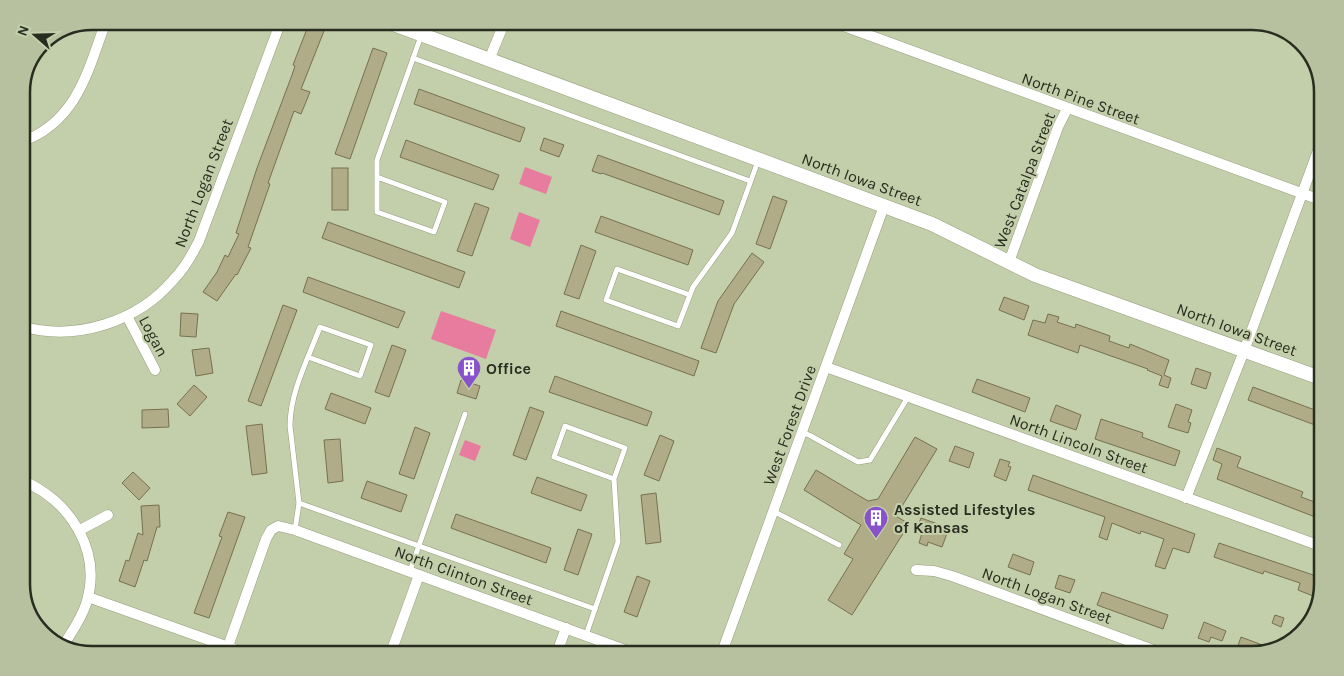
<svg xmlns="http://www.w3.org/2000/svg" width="1344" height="676" viewBox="0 0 1344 676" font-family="Karla,sans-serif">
<rect width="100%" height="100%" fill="#c3ceaa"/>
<g fill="#e87c9e">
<polygon points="525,167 552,177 546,194 519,184"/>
<polygon points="519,212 540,220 530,247 510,239"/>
<polygon points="441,311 496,330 486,359 431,339"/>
<polygon points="465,440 481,446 475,461 459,455"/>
</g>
<g fill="#b1ac88" stroke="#76714f">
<polygon points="310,21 326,26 301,89 310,92 301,114 294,111 268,183 270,184 248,247 251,248 237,275 236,274 217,301 203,292 217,272 225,255 228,257 239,234 236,233 257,168 292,75 295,66 293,65"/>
<polygon points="373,48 387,53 350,159 335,154"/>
<polygon points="419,89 525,128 520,142 414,104"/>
<polygon points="544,138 564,145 559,157 540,150"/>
<polygon points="406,140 499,175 493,190 400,157"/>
<polygon points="598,155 724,201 719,215 602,173 601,174 592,171"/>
<rect x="332" y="168" width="16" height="42"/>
<polygon points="773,196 787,201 770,249 756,244"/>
<polygon points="475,203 489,208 472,256 457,251"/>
<polygon points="601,216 693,250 688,265 595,232"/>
<polygon points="328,222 465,272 459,288 322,238"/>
<polygon points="581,245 596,251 579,299 564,294"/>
<polygon points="752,253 764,262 734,304 716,353 701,348 718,301"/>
<polygon points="308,277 405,312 398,328 303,292"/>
<polygon points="1004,297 1029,306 1024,320 999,310"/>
<polygon points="283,305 297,310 261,406 248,401"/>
<polygon points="561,311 699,361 694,376 556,326"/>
<polygon points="181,313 198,314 196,337 180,336"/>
<polygon points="1048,314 1059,317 1057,322 1075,328 1076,324 1110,336 1109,341 1129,348 1130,344 1169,360 1164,375 1171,378 1168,388 1159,385 1162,376 1147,370 1148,369 1080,345 1078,353 1028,335 1033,320 1045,323"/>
<polygon points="392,345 406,350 389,397 375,392"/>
<polygon points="209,348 213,373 196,376 192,350"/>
<polygon points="1196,368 1211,373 1206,389 1191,384"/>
<polygon points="555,376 652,412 647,426 549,392"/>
<polygon points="977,379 1030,398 1025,412 972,392"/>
<polygon points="461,380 480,386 476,399 457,393"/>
<polygon points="194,385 207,397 190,416 177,404"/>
<polygon points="1253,387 1323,413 1323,428 1248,400"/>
<polygon points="331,393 371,408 365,424 325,409"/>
<polygon points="1176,404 1192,410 1188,422 1191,423 1188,433 1168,427"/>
<polygon points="1056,405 1081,415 1076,430 1050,421"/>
<polygon points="530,407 544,412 526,460 513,455"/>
<polygon points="168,409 169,427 142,428 142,410"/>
<polygon points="1101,419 1143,433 1142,437 1180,451 1175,466 1095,439"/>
<polygon points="262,424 267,473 252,475 246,426"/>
<polygon points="415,427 430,433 414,479 399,474"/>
<polygon points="660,435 674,441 659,481 644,475"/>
<polygon points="915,437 937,449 896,516 909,524 852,615 828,600 853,559 844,554 861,525 804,490 816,470 868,501 878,499"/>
<polygon points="340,439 343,481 328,483 324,440"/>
<polygon points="955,446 974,453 969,468 949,461"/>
<polygon points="1217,448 1241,457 1237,467 1303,492 1301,497 1323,505 1323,520 1217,479 1222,464 1213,460"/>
<polygon points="1000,459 1010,462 1008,466 1011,467 1006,481 994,476"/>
<polygon points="133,472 150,488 139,500 122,483"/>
<polygon points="1033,475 1195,534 1189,553 1173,548 1165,569 1155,566 1164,539 1141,531 1140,534 1112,523 1107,540 1099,537 1105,517 1028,490"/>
<polygon points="537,477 587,495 581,511 531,493"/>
<polygon points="367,481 407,495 401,512 361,498"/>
<polygon points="656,493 661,542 646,544 641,495"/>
<polygon points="159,505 160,527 157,527 147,561 144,560 135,587 119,581 126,560 129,561 138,533 143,535 141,506"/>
<polygon points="228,512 245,517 209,618 194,613 222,537 219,536"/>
<polygon points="456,514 551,548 546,563 451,528"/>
<polygon points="921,518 949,528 942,547 928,542 927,546 919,543 922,533 916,531"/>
<polygon points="578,529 592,534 578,575 564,570"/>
<polygon points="1219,543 1319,577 1313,596 1298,590 1300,583 1264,571 1263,574 1214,557"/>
<polygon points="1013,554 1034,562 1030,575 1008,567"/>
<polygon points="1059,575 1075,580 1070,593 1055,588"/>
<polygon points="637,576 650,581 637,617 624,612"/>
<polygon points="1102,592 1168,615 1163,629 1097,605"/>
<polygon points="1275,615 1284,618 1281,627 1272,623"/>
<polygon points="1204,622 1226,631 1222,641 1211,637 1209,642 1198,638"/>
<polygon points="1241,637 1273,649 1253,655 1246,655 1236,651"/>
</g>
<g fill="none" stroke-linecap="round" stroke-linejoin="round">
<defs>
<g id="lane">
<polyline points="413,58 750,181"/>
<polyline points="377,177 445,202 434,232 377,212 377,160 421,36"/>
<polyline points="690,295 617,269 606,300 678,326 693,287 732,233 758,161"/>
<polyline points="802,432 811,436 858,462 870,460 908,397"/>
<polyline points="299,503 595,609"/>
<polyline points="773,511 839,545"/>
<path d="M295 530 299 503 290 426C290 392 308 359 320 327L371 345 360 376 308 357"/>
<polyline points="410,571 465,414"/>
<polyline points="586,635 618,542 614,479 625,448 565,426 554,457 614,479"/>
</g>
<g id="street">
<polyline points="830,21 1323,201"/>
<polyline points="489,60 505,21"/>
<path d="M21 142C77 122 88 71 106 21"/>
<polyline points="1009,262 1058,127 1067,109"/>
<polyline points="127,316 155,370"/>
<path d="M21 326C75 342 138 322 174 279 185 268 192 255 199 241L281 21"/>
<polyline points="826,367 1323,547"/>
<path d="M21 480C70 500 103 551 86 604 81 620 70 634 62 648"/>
<polyline points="1186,498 1244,351 1323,137"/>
<polyline points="80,530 108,515"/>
<polyline points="916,570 934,571 952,576 1167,655"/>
<polyline points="88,597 251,655"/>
<polyline points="225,655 266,539 271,530 278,526 295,530 639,655"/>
<polyline points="390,655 419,575"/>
<polyline points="556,655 566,628"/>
<polyline points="721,655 884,206"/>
</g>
<polyline id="secondary" points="385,21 884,206 932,224 1035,275 1323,379"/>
</defs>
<use href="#lane" stroke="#959f7d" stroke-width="6"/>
<use href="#street" stroke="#959f7d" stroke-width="11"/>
<use href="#secondary" stroke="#959f7d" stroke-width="15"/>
<use href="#lane" stroke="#fff" stroke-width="5"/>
<use href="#street" stroke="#fff" stroke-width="10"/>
<use href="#secondary" stroke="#fff" stroke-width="14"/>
</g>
<defs>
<symbol id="building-pin" viewBox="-11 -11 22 30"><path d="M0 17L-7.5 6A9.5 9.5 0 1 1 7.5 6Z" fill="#8752ca" stroke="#c3ceaa"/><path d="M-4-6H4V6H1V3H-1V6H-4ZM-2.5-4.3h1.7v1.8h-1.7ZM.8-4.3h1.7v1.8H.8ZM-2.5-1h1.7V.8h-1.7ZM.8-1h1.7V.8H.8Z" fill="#fff"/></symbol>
</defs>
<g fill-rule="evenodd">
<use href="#building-pin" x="455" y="354" width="28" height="38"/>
<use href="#building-pin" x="862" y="504" width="28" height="38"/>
</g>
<g text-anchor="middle" stroke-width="4" stroke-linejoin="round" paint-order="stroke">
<g font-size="16" fill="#292d1f" stroke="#c3ceaa">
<text transform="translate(1081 98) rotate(20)" y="6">North Pine Street</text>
<text transform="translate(862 179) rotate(20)" y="6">North Iowa Street</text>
<text transform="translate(1024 180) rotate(-69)" y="6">West Catalpa Street</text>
<text transform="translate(203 183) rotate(-69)" y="6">North Logan Street</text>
<text transform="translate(1237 329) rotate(20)" y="6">North Iowa Street</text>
<text transform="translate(154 336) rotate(62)" y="6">Logan</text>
<text transform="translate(789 425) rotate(-70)" y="6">West Forest Drive</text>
<text transform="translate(1079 443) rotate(20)" y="6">North Lincoln Street</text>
<text transform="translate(464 575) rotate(20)" y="6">North Clinton Street</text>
<text transform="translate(1047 595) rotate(20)" y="6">North Logan Street</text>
</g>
<g font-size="16" font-weight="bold" fill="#292d1f" stroke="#c3ceaa" text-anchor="start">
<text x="486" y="374">Office</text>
<text x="894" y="515">Assisted Lifestyles<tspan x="894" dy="18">of Kansas</tspan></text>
</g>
</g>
<path d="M0 0H1344V676H0ZM92 30H1252A62 62 0 0 1 1314 92V584A62 62 0 0 1 1252 646H92A62 62 0 0 1 30 584V92A62 62 0 0 1 92 30Z" fill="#b7c19f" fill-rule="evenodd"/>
<path fill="none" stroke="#292d1f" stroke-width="2.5" d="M92 30H1252A62 62 0 0 1 1314 92V584A62 62 0 0 1 1252 646H92A62 62 0 0 1 30 584V92A62 62 0 0 1 92 30Z"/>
<g transform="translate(35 35) rotate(290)" stroke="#c3ceaa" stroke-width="4" paint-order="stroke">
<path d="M0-4L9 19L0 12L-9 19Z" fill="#292d1f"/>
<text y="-8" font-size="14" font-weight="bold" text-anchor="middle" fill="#292d1f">N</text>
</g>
</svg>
